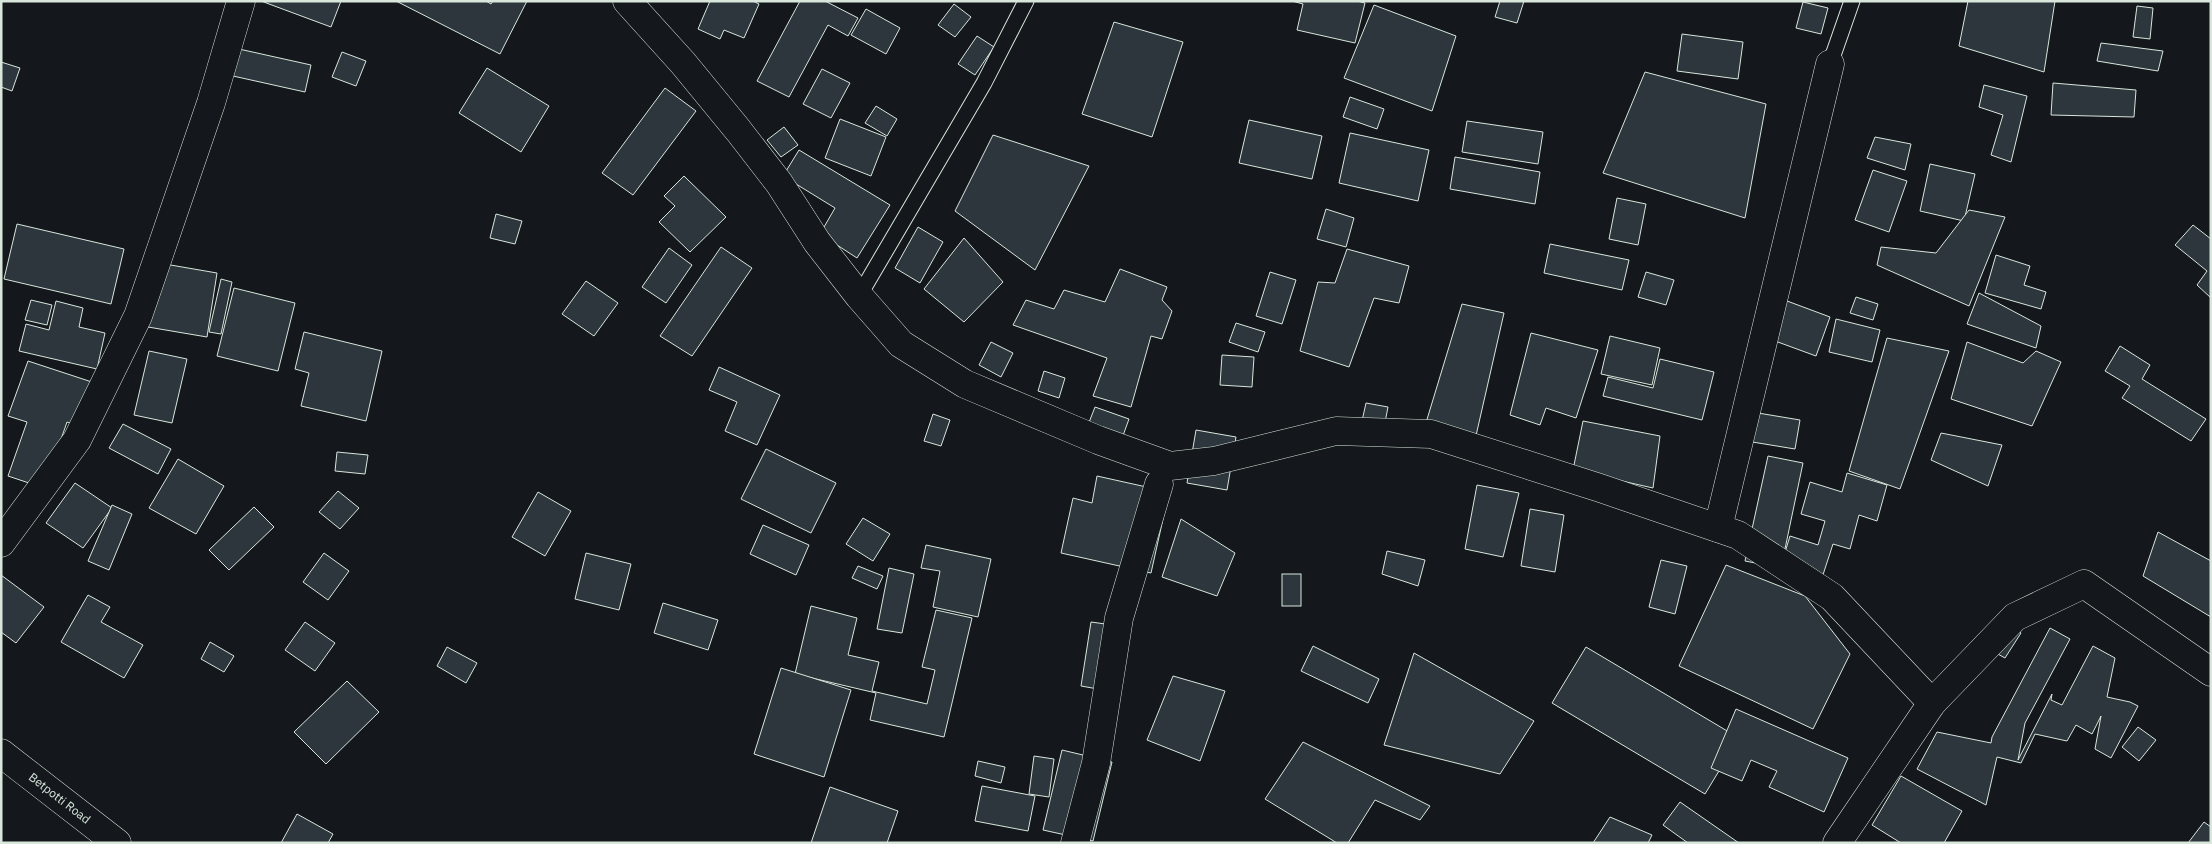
<svg xmlns="http://www.w3.org/2000/svg" width="2212" height="844" viewBox="0 0 2212 844" font-family="'IBM Plex Sans',sans-serif">
<rect width="100%" height="100%" fill="#14181c"/>
<g fill="#2c363c" stroke="#d8e6dc">
<polygon points="261,1 341,1 331,27"/>
<polygon points="396,1 486,1 491,4 493,1 527,1 500,54"/>
<polygon points="710,1 753,1 759,4 744,38 724,30 720,39 698,29"/>
<polygon points="800,1 825,1 858,18 848,36 828,25 789,97 757,81"/>
<polygon points="1292,1 1357,1 1365,3 1355,43 1297,30 1303,4"/>
<polygon points="1500,1 1524,1 1517,23 1495,17"/>
<polygon points="1968,1 2055,1 2044,72 1959,46"/>
<polygon points="1803,2 1828,8 1821,34 1796,28"/>
<polygon points="954,4 971,17 955,37 938,25"/>
<polygon points="1374,5 1456,36 1432,111 1344,78"/>
<polygon points="2137,6 2153,8 2150,39 2133,37"/>
<polygon points="866,9 900,28 886,54 851,35"/>
<polygon points="1114,22 1183,42 1152,137 1082,114"/>
<polygon points="1682,34 1743,42 1738,79 1677,71"/>
<polygon points="977,36 994,47 975,75 958,64"/>
<polygon points="2101,43 2163,51 2158,71 2097,61"/>
<polygon points="239,49 311,65 305,92 233,76"/>
<polygon points="342,52 366,61 356,86 332,77"/>
<polygon points="1,62 20,68 12,91 1,87"/>
<polygon points="487,68 549,106 521,152 459,113"/>
<polygon points="822,69 850,83 831,118 803,104"/>
<polygon points="1645,72 1766,104 1745,218 1603,173"/>
<polygon points="2053,83 2136,90 2134,117 2051,115"/>
<polygon points="1984,85 2027,96 2011,162 1991,155 2003,115 1979,107"/>
<polygon points="665,88 696,111 633,195 602,173"/>
<polygon points="1350,97 1384,109 1377,129 1343,117"/>
<polygon points="876,106 897,119 887,136 865,123"/>
<polygon points="840,119 886,137 871,176 825,158"/>
<polygon points="1249,120 1322,136 1312,179 1239,163"/>
<polygon points="1467,121 1543,132 1538,164 1462,152"/>
<polygon points="784,127 798,145 781,157 767,140"/>
<polygon points="1350,133 1429,150 1418,201 1339,183"/>
<polygon points="993,135 1089,166 1035,270 955,211"/>
<polygon points="1875,137 1911,144 1905,170 1867,158"/>
<polygon points="799,150 890,205 857,258 820,234 835,208 783,176"/>
<polygon points="1455,157 1540,172 1535,204 1450,189"/>
<polygon points="1930,164 1975,174 1964,221 1920,211"/>
<polygon points="1873,170 1907,181 1889,232 1855,220"/>
<polygon points="684,176 726,217 690,252 659,222 675,206 664,196"/>
<polygon points="1617,198 1646,204 1638,245 1609,239"/>
<polygon points="1326,209 1354,218 1346,247 1317,239"/>
<polygon points="1969,210 2005,217 1969,306 1877,265 1881,247 1936,253"/>
<polygon points="496,214 522,221 515,244 490,238"/>
<polygon points="17,224 124,249 111,304 4,279"/>
<polygon points="2193,225 2211,239 2211,298 2197,285 2207,271 2175,245"/>
<polygon points="918,227 943,242 920,283 895,268"/>
<polygon points="964,238 1003,282 964,322 924,289"/>
<polygon points="1550,244 1629,260 1622,290 1544,273"/>
<polygon points="721,247 752,268 692,356 660,336"/>
<polygon points="669,248 692,265 666,303 642,287"/>
<polygon points="1347,249 1409,266 1399,303 1374,298 1349,367 1300,351 1318,282 1335,283"/>
<polygon points="1996,255 2030,266 2024,285 2046,292 2041,309 1985,293"/>
<polygon points="159,263 217,273 207,337 148,327"/>
<polygon points="1120,269 1167,287 1162,300 1172,311 1162,339 1151,336 1131,407 1093,396 1107,358 1013,325 1026,300 1054,309 1064,290 1105,302"/>
<polygon points="1270,272 1296,280 1282,324 1256,316"/>
<polygon points="1646,272 1674,280 1666,305 1638,297"/>
<polygon points="221,279 232,282 221,334 209,332"/>
<polygon points="586,281 618,303 594,336 562,314"/>
<polygon points="234,288 295,303 278,371 217,356"/>
<polygon points="1979,293 2041,326 2036,348 1967,324"/>
<polygon points="1771,295 1830,317 1816,356 1756,334"/>
<polygon points="1856,297 1878,304 1873,320 1850,313"/>
<polygon points="31,300 52,305 47,325 25,320"/>
<polygon points="56,301 83,308 79,327 105,333 97,369 19,351 26,324 49,330"/>
<polygon points="1462,304 1504,313 1475,440 1425,426"/>
<polygon points="1836,319 1880,330 1872,362 1829,352"/>
<polygon points="1236,323 1265,332 1258,352 1229,342"/>
<polygon points="304,332 382,351 366,421 301,406 309,373 295,369"/>
<polygon points="1531,333 1598,350 1576,418 1546,408 1540,425 1510,415"/>
<polygon points="1610,336 1660,348 1652,385 1601,374"/>
<polygon points="1887,338 1949,351 1900,489 1849,471"/>
<polygon points="991,342 1013,353 1001,377 979,365"/>
<polygon points="1967,342 2023,363 2036,351 2061,362 2032,426 1951,399"/>
<polygon points="2120,346 2150,365 2142,379 2206,419 2191,441 2122,398 2130,386 2105,371"/>
<polygon points="149,351 187,359 172,423 134,415"/>
<polygon points="1222,355 1254,357 1252,387 1220,385"/>
<polygon points="1660,359 1714,372 1702,420 1603,396 1608,377 1653,388"/>
<polygon points="28,361 98,384 83,428 67,422 44,488 8,476 27,422 8,416"/>
<polygon points="719,367 780,395 757,445 725,431 737,402 709,390"/>
<polygon points="1044,371 1065,378 1059,398 1038,391"/>
<polygon points="1366,403 1388,407 1381,443 1358,439"/>
<polygon points="1095,407 1129,419 1116,455 1081,443"/>
<polygon points="1740,410 1800,420 1795,449 1734,439"/>
<polygon points="933,414 950,420 941,446 924,441"/>
<polygon points="1583,421 1660,436 1653,488 1573,470"/>
<polygon points="123,424 171,449 158,474 109,448"/>
<polygon points="1196,430 1236,437 1227,490 1187,483"/>
<polygon points="1941,433 2002,445 1988,486 1931,460"/>
<polygon points="766,449 836,483 811,533 741,499"/>
<polygon points="337,452 368,455 365,474 335,471"/>
<polygon points="1768,456 1803,463 1781,568 1745,561"/>
<polygon points="178,459 224,486 196,534 149,508"/>
<polygon points="1847,473 1887,485 1877,521 1859,515 1850,549 1833,544 1819,587 1778,575 1790,536 1818,545 1825,521 1801,514 1810,482 1842,492"/>
<polygon points="1097,476 1169,492 1151,573 1061,553 1073,498 1092,503"/>
<polygon points="75,483 112,508 83,548 46,523"/>
<polygon points="1477,485 1519,493 1503,557 1465,549"/>
<polygon points="338,491 359,508 340,529 319,512"/>
<polygon points="538,492 571,511 545,556 512,537"/>
<polygon points="112,505 132,514 109,570 88,561"/>
<polygon points="254,507 274,527 229,570 209,550"/>
<polygon points="1530,509 1564,515 1555,572 1521,566"/>
<polygon points="863,518 890,534 873,561 846,544"/>
<polygon points="1181,519 1235,553 1217,596 1162,577"/>
<polygon points="763,525 809,545 796,575 750,554"/>
<polygon points="2158,532 2211,561 2211,617 2143,576"/>
<polygon points="926,545 991,559 978,617 933,607 940,571 921,568"/>
<polygon points="1387,551 1425,560 1418,586 1382,574"/>
<polygon points="324,553 349,571 328,600 303,582"/>
<polygon points="586,553 631,564 619,610 575,599"/>
<polygon points="1661,560 1687,566 1675,614 1649,607"/>
<polygon points="1726,565 1805,596 1850,654 1813,729 1679,666"/>
<polygon points="858,566 883,576 877,589 852,578"/>
<polygon points="889,568 914,574 902,633 877,629"/>
<rect x="1282" y="574" width="19" height="32"/>
<polygon points="1,575 44,607 16,643 1,632"/>
<polygon points="88,595 110,607 101,622 143,645 124,678 61,642"/>
<polygon points="663,603 718,620 708,650 654,633"/>
<polygon points="811,606 857,618 848,655 879,662 872,691 927,704 935,670 922,667 936,610 972,618 944,737 870,720 876,693 795,674"/>
<polygon points="305,622 335,643 315,671 285,650"/>
<polygon points="1091,622 1120,626 1109,691 1081,686"/>
<polygon points="2003,622 2021,633 2005,658 1987,648"/>
<polygon points="2050,628 2070,639 2025,723 2018,760 2052,694 2051,700 2062,705 2093,646 2115,658 2107,697 2130,702 2138,706 2111,758 2095,749 2101,716 2092,734 2076,725 2067,741 2035,734 2021,763 1997,757 1986,805 1917,769 1937,732 1991,743 1992,737"/>
<polygon points="210,642 234,656 224,672 201,659"/>
<polygon points="1313,646 1379,679 1368,703 1301,671"/>
<polygon points="447,647 477,663 466,683 437,666"/>
<polygon points="1586,647 1739,738 1705,794 1552,703"/>
<polygon points="1414,653 1534,721 1500,774 1384,745"/>
<polygon points="781,668 851,690 824,777 754,754"/>
<polygon points="1173,676 1225,691 1200,761 1147,740"/>
<polygon points="347,681 379,712 326,764 294,732"/>
<polygon points="1736,709 1848,758 1824,812 1769,787 1777,771 1751,760 1742,781 1711,768"/>
<polygon points="2138,727 2156,740 2139,761 2122,747"/>
<polygon points="1303,742 1430,806 1420,820 1375,800 1348,843 1337,843 1265,799"/>
<polygon points="1062,750 1112,762 1093,841 1043,830"/>
<polygon points="1034,756 1054,759 1049,797 1029,794"/>
<polygon points="978,761 1005,767 1001,783 975,776"/>
<polygon points="1901,776 1962,811 1944,843 1901,843 1872,825"/>
<polygon points="982,786 1035,796 1028,831 975,821"/>
<polygon points="830,787 898,811 887,843 811,843"/>
<polygon points="1680,802 1739,843 1688,843 1663,825"/>
<polygon points="297,814 333,834 328,843 281,843"/>
<polygon points="1610,817 1652,835 1648,843 1593,843"/>
<polygon points="2204,822 2211,827 2211,843 2188,843"/>
</g>
<g fill="none" stroke-linecap="round" stroke-linejoin="round">
<defs>
<g id="lane">
<polyline points="1830,64 1852,1"/>
<polyline points="859,296 984,83 1026,1"/>
</g>
<g id="street">
<polyline points="627,1 683,63 738,130 779,183 817,242 859,296 901,344 965,384 1098,440 1170,466 1214,461 1336,431 1431,434 1600,488 1738,535 1832,597 1932,703"/>
<polyline points="1718,528 1830,64"/>
<polyline points="1,543 77,440 138,316 211,103 241,1"/>
<path id="s1" d="M1 753 117 843"/>
<polyline points="1075,843 1096,763 1119,618 1159,484"/>
<polyline points="1837,843 1932,703 2015,617 2084,584 2211,672"/>
</g>
</defs>
<use href="#lane" stroke="#d8e6dc" stroke-width="17"/>
<use href="#street" stroke="#d8e6dc" stroke-width="29"/>
<use href="#lane" stroke="#14181c" stroke-width="15"/>
<use href="#street" stroke="#14181c" stroke-width="28"/>
</g>
<g text-anchor="middle" stroke-width="4" stroke-linejoin="round" paint-order="stroke">
<g font-size="12" fill="#d8e6dc" stroke="#14181c">
<text dy="4" stroke="none"><textPath href="#s1" startOffset="74">Betpotti Road</textPath></text>
</g>
</g>
<rect width="2212" height="844" fill="none" stroke="#d8e6dc" stroke-width="5"/>
</svg>
